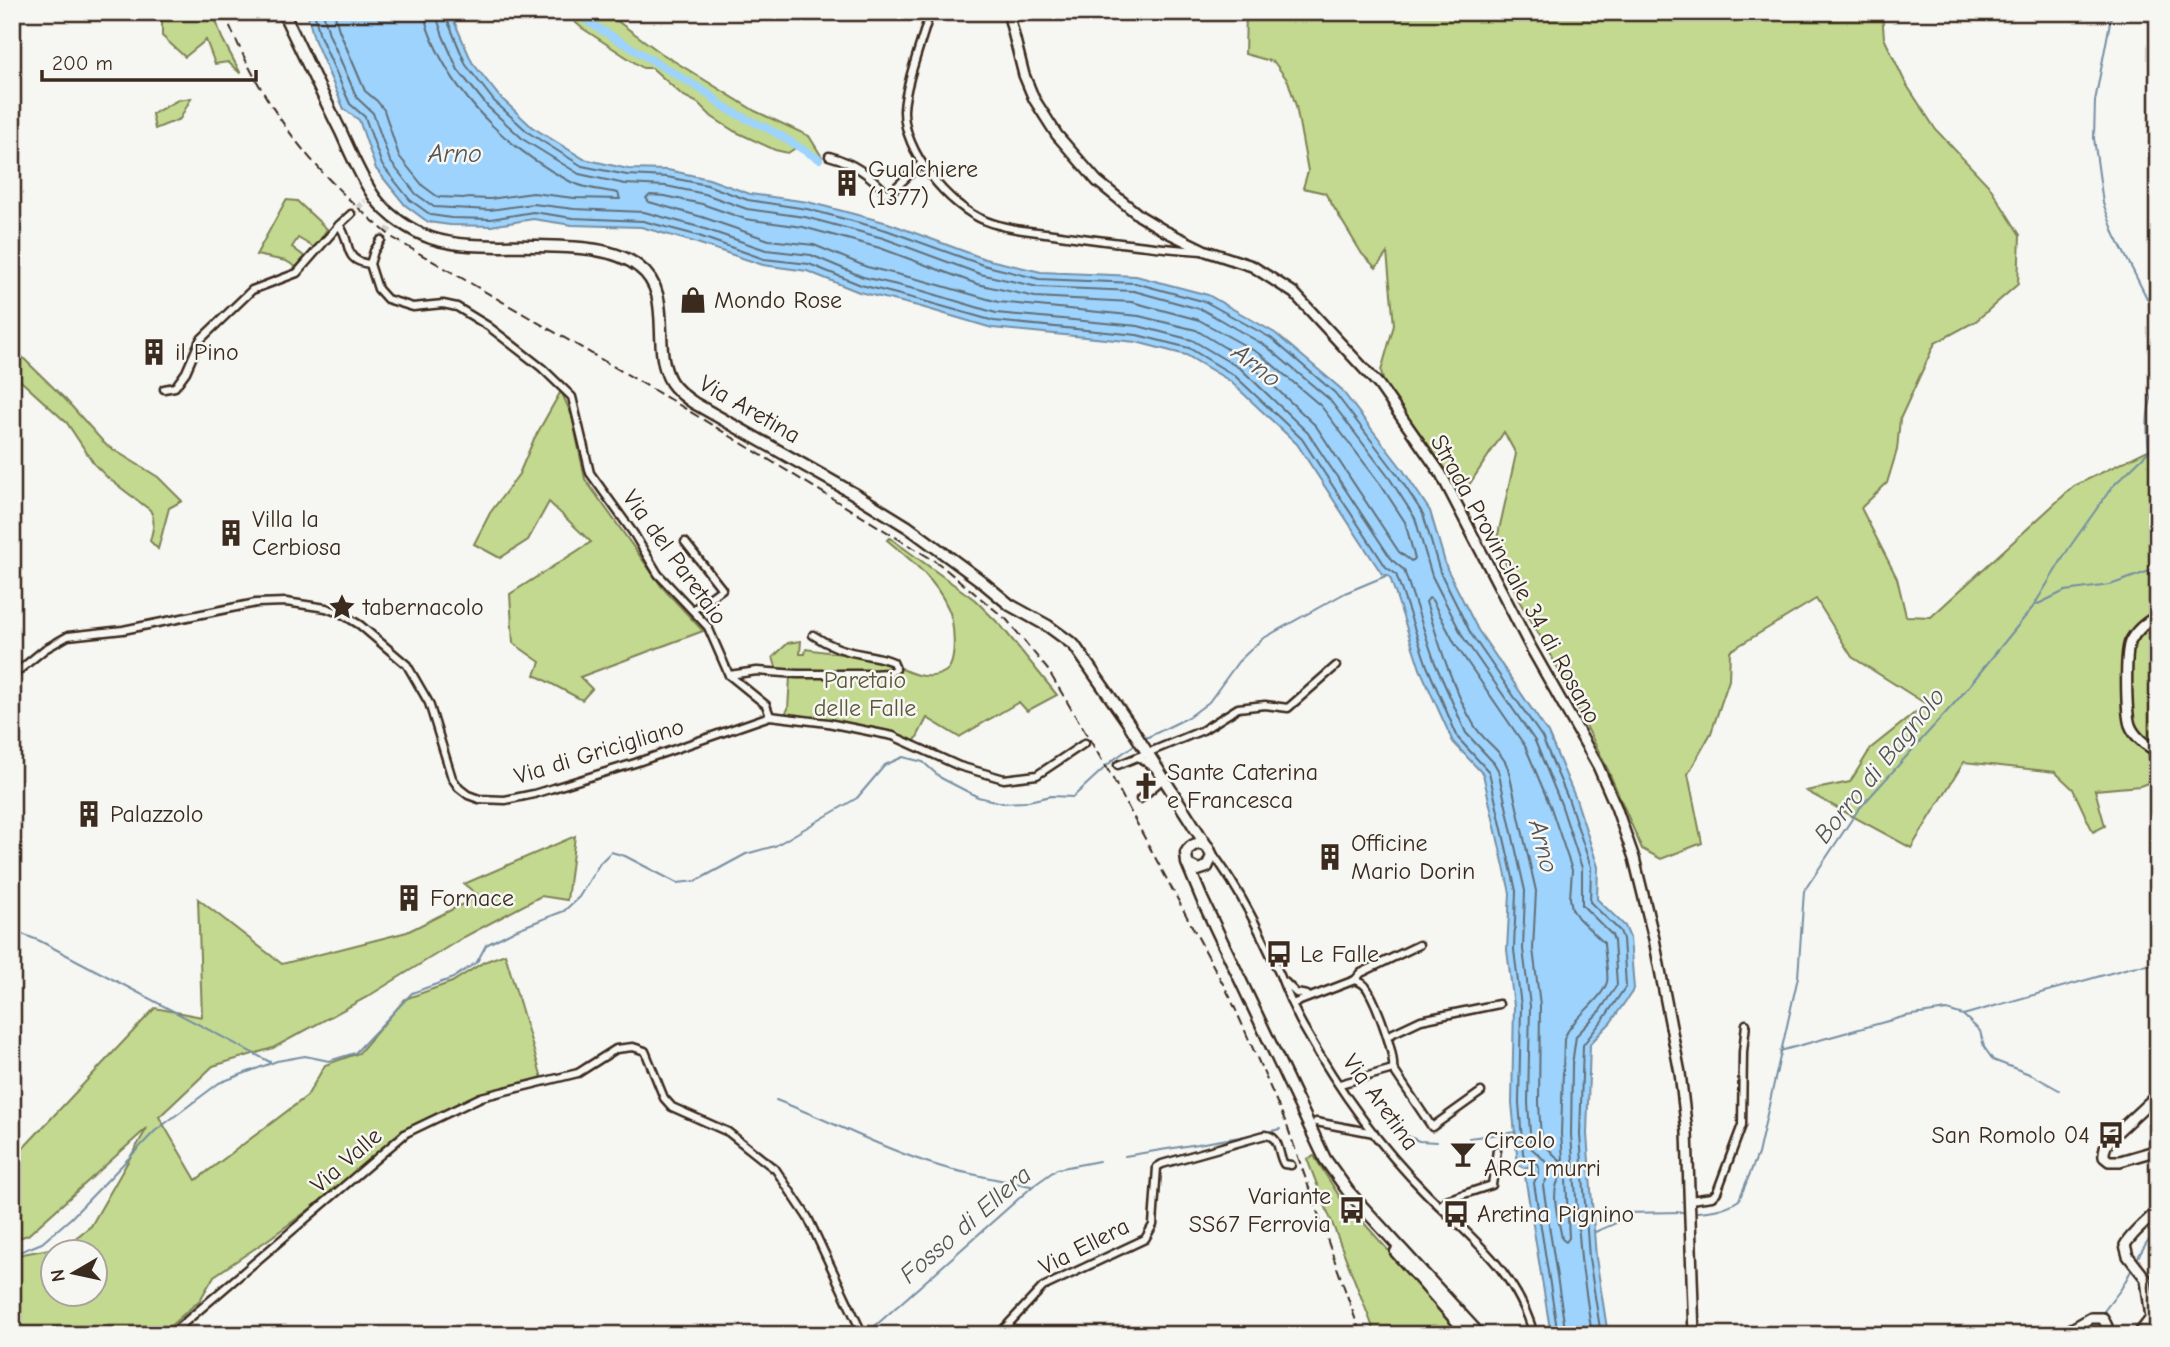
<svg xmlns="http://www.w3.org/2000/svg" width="2170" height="1347" viewBox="0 0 2170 1347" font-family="'Comic Neue',sans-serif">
<rect width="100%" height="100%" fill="#f6f6f2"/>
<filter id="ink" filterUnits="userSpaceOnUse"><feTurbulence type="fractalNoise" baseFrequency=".0143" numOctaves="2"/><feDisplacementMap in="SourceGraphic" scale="14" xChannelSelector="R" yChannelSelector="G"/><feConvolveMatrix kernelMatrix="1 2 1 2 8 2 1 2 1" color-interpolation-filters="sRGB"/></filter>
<g filter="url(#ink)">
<g fill="#c2d98f" stroke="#7e8256" stroke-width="2" fill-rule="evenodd">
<polygon points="162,12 213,12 222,38 241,74 228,62 215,64 206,40 185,57 162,36"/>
<polygon points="563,12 605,12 661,53 755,111 809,136 822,157 819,159 797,147 788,153 775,150 734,131 712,117 698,103 682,95 652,68 643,68 582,28"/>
<polygon points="1246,12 1882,12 1884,38 1906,84 1936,130 1990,187 2020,235 2018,284 1976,321 1935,343 1900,419 1897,450 1887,483 1861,508 1897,578 1906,616 1931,617 2074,486 2158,445 2158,779 2140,786 2095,790 2105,826 2093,832 2073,789 2055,772 1964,762 1911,848 1806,791 1850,782 1871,748 1926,704 1852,657 1816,599 1730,651 1729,680 1711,733 1688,774 1702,843 1661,859 1642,849 1608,770 1549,651 1518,599 1497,539 1516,454 1504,432 1467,488 1448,472 1384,384 1381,371 1394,325 1387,253 1376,268 1362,254 1325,193 1303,188 1308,171 1296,106 1288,81 1274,62 1245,54"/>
<polygon points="191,98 180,119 155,129 152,114 178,100"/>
<polygon points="286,200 297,201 327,229 315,248 298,238 292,247 305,257 296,267 286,261 256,255"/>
<path d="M12 347 66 400 106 445 158 477 182 501 169 508 158 549 150 541C153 530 156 520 150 510L108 478 95 465 67 423 12 373Z"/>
<polygon points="561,391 572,416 585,479 662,587 703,631 580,677 592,689 582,700 535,675 540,662 513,643 510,594 591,542 549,502 528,540 500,558 474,544 490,513 519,474 534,439"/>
<path d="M890 538 975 600 1002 627 1057 695 1027 711 1019 702 959 737 927 718 913 745 893 736 782 718 788 709 790 677 777 670 773 657 788 643 801 641 800 654H805L806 649 891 661C903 672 929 683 946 671 958 663 954 620 948 608 936 580 910 559 887 540Z"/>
<path d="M575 836 567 900 541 896 464 937 367 997 273 1048 213 1066 159 1117 196 1180 307 1096 325 1065 359 1053 405 999 452 982 484 962 505 954 542 1078 447 1109 266 1241 214 1276 200 1300 160 1335H12V1256L65 1246 91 1226 147 1128 28 1235 12 1240V1160L155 1008 202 1017 198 899 282 964 407 932 479 896 464 884ZM52 1252H94V1294H52Z"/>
<polygon points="1314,1156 1348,1210 1363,1222 1464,1335 1376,1335 1307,1159"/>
</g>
<polygon fill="#9dd3fc" stroke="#768fa3" stroke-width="2" points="307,12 450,12 472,62 499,96 532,127 584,159 628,169 668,170 709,179 750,194 808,202 888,223 985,259 1041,272 1136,276 1208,295 1275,333 1340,388 1403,470 1430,511 1447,569 1478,630 1548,733 1576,799 1598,867 1597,899 1625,926 1630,938 1634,989 1611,1022 1590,1044 1587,1134 1596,1258 1608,1335 1551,1335 1525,1176 1533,1173 1531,1166 1524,1168 1518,1165 1512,1103 1514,1006 1507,950 1510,893 1483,774 1453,742 1420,669 1390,577 1382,574 1297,444 1230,381 1186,355 1136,342 992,328 918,306 859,292 807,271 763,265 694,242 641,227 572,225 533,219 491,226 450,225 428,222 405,205 376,169 359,120 344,109 314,39"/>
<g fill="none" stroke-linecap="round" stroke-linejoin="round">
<g stroke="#626e77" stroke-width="2">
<path d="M314 12 320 36 350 104 365 117 382 165 410 200 431 215 451 218 491 219 533 212 573 218 643 221 696 235 764 259 809 264 861 285 920 300 994 321 1137 335 1189 348 1235 376 1302 439 1386 567 1396 574 1427 666 1458 738 1489 772 1516 891 1514 950 1521 1006 1519 1103 1523 1153 1525 1159 1536 1162C1543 1172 1537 1174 1534 1183L1558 1335"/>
<path d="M323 12 329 34 357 98 373 113 390 161 416 194 434 207 490 210 533 204 574 209 644 212 699 227 766 250 811 255 863 277 923 291 996 313 1138 326 1192 340 1241 369 1308 433 1392 560 1404 570 1435 663 1466 733 1494 763 1498 770 1525 891 1523 949 1530 1006 1528 1103 1531 1148C1546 1161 1555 1166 1543 1186L1566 1335"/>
<path d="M334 12 339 30 365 91 377 101 384 110 399 156 423 186 438 197 490 199 533 193 574 198 620 199 618 193C603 190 585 189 571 182 514 152 464 107 436 48 431 37 425 25 425 12"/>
<polyline points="435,12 443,36 458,70 488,107 524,140 579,174 625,184 666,186 705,194 747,209 805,217 883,238 980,274 1038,287 1134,291 1203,310 1266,346 1329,399 1390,479 1415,518 1432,576 1463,637 1535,741 1561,804 1582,868 1582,905 1612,935 1614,941 1617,985 1599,1012 1576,1036 1572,1065 1571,1135 1581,1259 1592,1335"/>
<polyline points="444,12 466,65 494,101 529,133 582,166 627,175 667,177 707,185 748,200 807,209 886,230 983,265 1039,279 1135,283 1206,302 1271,338 1335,393 1397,474 1423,514 1440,572 1471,634 1542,737 1569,801 1591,867 1590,902 1620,931 1623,939 1626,986 1605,1017 1583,1045 1580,1135 1589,1258 1601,1335"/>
<polygon points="650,195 665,196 702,204 745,219 803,227 880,248 977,284 1035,297 1132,302 1199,320 1260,354 1321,406 1381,485 1405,522 1415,559 1411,561 1399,552 1316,426 1247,361 1196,330 1139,316 998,302 925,281 867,267 814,245 769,240 702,217 649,202 646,198"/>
<path d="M1429 598 1432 600 1455 644 1525 746 1551 808 1572 870 1570 898 1572 909 1578 918 1604 943C1604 952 1609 974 1607 982 1601 1002 1571 1018 1564 1039L1561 1134 1563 1159 1561 1162 1541 1141 1539 1103 1540 1005 1533 949 1536 891 1508 768C1502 750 1483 741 1474 725 1452 688 1439 643 1426 602Z"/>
<path d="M1562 1175 1566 1179 1569 1238 1566 1242 1562 1239C1559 1219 1548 1190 1562 1175Z"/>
</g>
<g stroke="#768fa3" stroke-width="2">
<polyline points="2112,12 2095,101 2094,138 2103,203 2115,235 2158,320"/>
<path d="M2149 451C2146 425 2146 405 2158 381"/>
<polyline points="2036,605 2065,591 2110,585 2158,568"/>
<polyline points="1144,739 1189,717 1209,702 1238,662 1262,639 1345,593 1388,575"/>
<polyline points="12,930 40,941 270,1062"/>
<polyline points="1963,1015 1980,1031 1984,1047 1993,1060 2032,1075 2059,1090"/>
<polyline points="1780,1051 1906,1016 1947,1010 1963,1015 2132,967 2158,964"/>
<path d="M776 1100C832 1121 884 1150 942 1167 971 1175 1002 1180 1031 1186"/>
<polyline points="1318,1119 1342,1123"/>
<polyline points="1264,1133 1280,1129"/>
<polyline points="1401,1133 1419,1141 1437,1142"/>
<polyline points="1469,1138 1516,1132"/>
<polyline points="1125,1156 1258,1134"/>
<path d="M1697 1212C1712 1211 1726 1209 1739 1200L1758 1154 1798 977 1804 891 1858 810 1960 697 2033 607 2069 548 2112 487 2149 451 2158 448"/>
<polyline points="1595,1232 1618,1222 1622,1213 1684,1212"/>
<polyline points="12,1255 42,1243 71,1218 155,1131 219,1083 277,1061 305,1056 329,1061 355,1053 412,993 453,978 477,962 486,945 515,930 564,911 579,897 600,863 611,852 625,856 677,883 696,881 746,854 775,846 857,798 885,765 903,757 923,762 941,778 978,797 1003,803 1024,802 1051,796 1073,797 1113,760 1137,743"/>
<polyline points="2137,1259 2147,1242 2158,1233"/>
<polyline points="2101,1315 2121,1289 2133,1267"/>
<polyline points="866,1334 1033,1186 1057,1169 1099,1161"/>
<polyline points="2082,1335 2095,1321"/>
</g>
<path stroke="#9dd3fc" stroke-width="8" d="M578 12 588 22 709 94C730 115 751 119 776 133 790 141 804 151 819 159"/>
<g stroke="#d1cdc8" stroke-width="6" stroke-dasharray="6 3" stroke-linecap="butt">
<polyline points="351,214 365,201"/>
<polyline points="381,240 392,225"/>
</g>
<defs>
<g id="street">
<path d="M930 12C923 38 905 85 904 110 903 151 949 207 986 221 1006 229 1031 231 1053 234 1103 241 1152 248 1202 251"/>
<path d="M829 156C851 162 871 175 886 193L892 191 922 163"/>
<polyline points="339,225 351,214"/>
<polyline points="381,240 374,251 370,264 378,289 387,299 413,307 443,304 457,307 488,326 542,368 572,397 590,473 634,534 658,574 708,627 729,675 766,705 770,716"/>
<path d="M164 389 175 387 186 372 200 340 252 290 297 273 339 225C353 242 341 261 370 264"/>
<polyline points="685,542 722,589 693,610"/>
<path d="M729 675 757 671 797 674H870L888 673 896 669 893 662C884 658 876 657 866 655 846 652 829 646 813 635"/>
<polyline points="12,676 45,649 68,636 123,630 256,603 286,602 326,608 342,614 360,625 407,665 429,703 452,778 459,788 468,795 479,799 505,800 534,794 635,763 770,716 828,723 893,736 959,766 1004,779 1037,775 1085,743"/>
<polyline points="1138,757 1156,769"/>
<polyline points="1118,765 1203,730 1238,708 1265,705 1288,708 1336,666"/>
<polyline points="1140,799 1163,779"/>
<path d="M1213 854C1240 890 1261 934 1280 975 1287 993 1294 1011 1304 1028 1337 1087 1379 1146 1427 1194 1472 1239 1516 1270 1534 1335"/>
<path d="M1355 980C1361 982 1365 984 1368 990 1377 1005 1395 1053 1393 1069L1432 1127 1481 1092"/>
<polyline points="1285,982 1296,993 1307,995"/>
<polyline points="1292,1004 1355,980 1361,973 1419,945"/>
<polyline points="1387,1036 1421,1020 1499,1004"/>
<polyline points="1340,1084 1393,1069"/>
<polyline points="1316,1122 1374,1133"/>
<polyline points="1690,1200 1712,1197 1717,1192 1742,1125 1743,1052 1746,1024"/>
<polyline points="1440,1206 1446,1200 1492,1185 1497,1150"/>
<polyline points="170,1335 406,1133 481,1097 578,1073 616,1049 633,1047 645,1051 664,1098 672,1107 728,1132 776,1170 808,1218 863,1335"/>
<path d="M998 1335 1043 1287 1145 1239 1153 1225 1157 1167 1162 1164 1265 1135C1281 1136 1277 1153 1284 1164L1291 1165"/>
</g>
<g id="secondary">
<polyline points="1008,12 1024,75 1034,99 1057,135 1097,181 1140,216 1165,231 1206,251 1252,266 1294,293 1379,385 1441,474 1530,646 1598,766 1616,807 1634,858 1654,939 1680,1073 1687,1132 1694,1335"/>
<path d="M2158 616C2146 622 2136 630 2130 642 2125 653 2126 713 2130 725 2135 738 2147 746 2158 752"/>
<path d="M2158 1094 2113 1136C2108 1142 2103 1148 2104 1157L2109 1161H2120L2158 1150"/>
<polyline points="2061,1335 2091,1318 2103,1318 2111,1335"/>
<path d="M2138 1335 2151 1318 2146 1279 2128 1256 2125 1245C2134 1230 2147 1223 2158 1209"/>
</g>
<g id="primary">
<path d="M283 12C302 52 321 92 341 132 351 154 361 178 375 198 387 215 411 231 431 238 464 249 502 245 536 246 569 247 613 246 639 267 675 294 650 347 671 382 677 391 685 397 694 403L853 493 908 527 980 580 1010 605 1048 626 1074 645 1127 721 1206 845"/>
<path d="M1190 866 1198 870 1207 867 1212 856 1208 847C1199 841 1191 844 1186 853L1187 863 1202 899 1325 1159 1348 1191 1480 1335"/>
<polyline points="1396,1252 1469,1335"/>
</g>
</defs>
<use href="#street" stroke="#3b2a1e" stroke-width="11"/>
<use href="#secondary" stroke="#3b2a1e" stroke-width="14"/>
<use href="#primary" stroke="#3b2a1e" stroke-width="15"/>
<use href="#street" stroke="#f6f6f2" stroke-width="6"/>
<use href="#secondary" stroke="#f6f6f2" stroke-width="9"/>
<use href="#primary" stroke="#f6f6f2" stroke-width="10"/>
<path stroke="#3b2a1e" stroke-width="2" stroke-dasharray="10 5" stroke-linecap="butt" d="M224 12C264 110 312 172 393 238L671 400 938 563 1007 620 1048 670 1112 777 1230 997 1286 1123 1361 1335"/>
</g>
</g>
<defs>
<symbol id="building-bare" viewBox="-9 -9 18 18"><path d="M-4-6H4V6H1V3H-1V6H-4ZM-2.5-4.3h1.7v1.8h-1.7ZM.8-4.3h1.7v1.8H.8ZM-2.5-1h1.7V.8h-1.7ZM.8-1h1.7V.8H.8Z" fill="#3b2a1e" stroke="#f6f6f2" stroke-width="2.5" paint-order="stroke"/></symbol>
<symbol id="shop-bare" viewBox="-9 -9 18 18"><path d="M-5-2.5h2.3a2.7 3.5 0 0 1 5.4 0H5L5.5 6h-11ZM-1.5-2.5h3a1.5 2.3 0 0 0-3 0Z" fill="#3b2a1e" stroke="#f6f6f2" stroke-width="2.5" paint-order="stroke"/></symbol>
<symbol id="sight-bare" viewBox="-9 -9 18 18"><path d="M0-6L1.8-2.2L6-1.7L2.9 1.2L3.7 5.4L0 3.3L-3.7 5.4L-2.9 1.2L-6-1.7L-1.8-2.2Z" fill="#3b2a1e" stroke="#f6f6f2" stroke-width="2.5" paint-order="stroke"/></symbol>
<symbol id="church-bare" viewBox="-9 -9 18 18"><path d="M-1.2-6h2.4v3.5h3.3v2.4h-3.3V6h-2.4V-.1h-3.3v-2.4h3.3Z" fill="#3b2a1e" stroke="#f6f6f2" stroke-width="2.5" paint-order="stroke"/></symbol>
<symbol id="bus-bare" viewBox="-9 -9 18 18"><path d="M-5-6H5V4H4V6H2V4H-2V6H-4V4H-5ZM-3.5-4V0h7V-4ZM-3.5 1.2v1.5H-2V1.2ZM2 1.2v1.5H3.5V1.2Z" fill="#3b2a1e" stroke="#f6f6f2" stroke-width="2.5" paint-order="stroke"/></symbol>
<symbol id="bar-bare" viewBox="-9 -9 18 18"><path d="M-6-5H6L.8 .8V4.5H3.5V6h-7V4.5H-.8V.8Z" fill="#3b2a1e" stroke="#f6f6f2" stroke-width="2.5" paint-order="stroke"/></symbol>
</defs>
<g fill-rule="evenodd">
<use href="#building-bare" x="828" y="164" width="38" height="38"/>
<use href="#shop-bare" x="674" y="281" width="38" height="38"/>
<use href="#building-bare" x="135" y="333" width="38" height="38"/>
<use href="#building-bare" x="212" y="514" width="38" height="38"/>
<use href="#sight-bare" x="323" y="588" width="38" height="38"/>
<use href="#church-bare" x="1127" y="767" width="38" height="38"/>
<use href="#building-bare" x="70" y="795" width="38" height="38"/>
<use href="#building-bare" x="1311" y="838" width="38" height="38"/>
<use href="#building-bare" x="390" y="879" width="38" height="38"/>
<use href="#bus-bare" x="1260" y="935" width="38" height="38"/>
<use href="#bus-bare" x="2092" y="1116" width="38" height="38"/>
<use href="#bar-bare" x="1444" y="1135" width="38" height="38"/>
<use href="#bus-bare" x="1333" y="1191" width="38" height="38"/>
<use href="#bus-bare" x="1437" y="1195" width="38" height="38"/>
</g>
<g text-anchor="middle" stroke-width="5" stroke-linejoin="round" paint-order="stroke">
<g font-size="24" fill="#3b2a1e" stroke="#f6f6f2" text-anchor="start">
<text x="868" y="177">Gualchiere<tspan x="868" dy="28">(1377)</tspan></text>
<text x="714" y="308">Mondo Rose</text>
<text x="175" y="360">il Pino</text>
<text x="252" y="527">Villa la<tspan x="252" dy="28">Cerbiosa</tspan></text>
<text x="363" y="615">tabernacolo</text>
<text x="1167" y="780">Sante Caterina<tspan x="1167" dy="28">e Francesca</tspan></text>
<text x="110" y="822">Palazzolo</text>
<text x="1351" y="851">Officine<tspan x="1351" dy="28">Mario Dorin</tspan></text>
<text x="430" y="906">Fornace</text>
<text x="1300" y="962">Le Falle</text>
<text x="2090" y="1143" text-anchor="end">San Romolo 04</text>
<text x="1484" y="1148">Circolo<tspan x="1484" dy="28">ARCI murri</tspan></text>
<text x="1331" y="1204" text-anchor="end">Variante<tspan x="1331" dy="28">SS67 Ferrovia</tspan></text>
<text x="1477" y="1222">Aretina Pignino</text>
</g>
<g font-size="24" fill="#3b2a1e" stroke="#f6f6f2">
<text transform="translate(750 409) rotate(30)" y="8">Via Aretina</text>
<text transform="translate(675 557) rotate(54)" y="8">Via del Paretaio</text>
<text transform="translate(1516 579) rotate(61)" y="8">Strada Provinciale 34 di Rosano</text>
<text transform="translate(599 751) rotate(-17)" y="8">Via di Gricigliano</text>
<text transform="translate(1381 1102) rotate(54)" y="8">Via Aretina</text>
<text transform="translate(346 1160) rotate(-41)" y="8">Via Valle</text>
<text transform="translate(1084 1246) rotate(-27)" y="8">Via Ellera</text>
</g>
<g font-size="24" fill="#5d563a" stroke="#f6f6f2">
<text x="865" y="688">Paretaio<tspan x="865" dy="28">delle Falle</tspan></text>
</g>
<g font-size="26" font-style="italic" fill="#545456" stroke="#f6f6f2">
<text x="455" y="162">Arno</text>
<text transform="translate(1257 365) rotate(38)" y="9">Arno</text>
<text transform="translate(1879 765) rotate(-51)" y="9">Borro di Bagnolo</text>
<text transform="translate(1544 846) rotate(76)" y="9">Arno</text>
<text transform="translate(965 1224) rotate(-41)" y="9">Fosso di Ellera</text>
</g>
</g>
<rect width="2170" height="1347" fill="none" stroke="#f6f6f2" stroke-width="42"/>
<rect x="21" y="21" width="2128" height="1305" fill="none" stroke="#3b2a1e" stroke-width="2.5" filter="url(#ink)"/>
<g transform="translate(74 1273) rotate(261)"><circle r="33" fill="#f6f6f2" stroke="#aba49d" stroke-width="2"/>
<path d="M0-5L12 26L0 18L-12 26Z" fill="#3b2a1e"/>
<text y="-10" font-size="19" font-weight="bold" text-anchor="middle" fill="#3b2a1e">N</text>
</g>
<path d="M42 70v10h214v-10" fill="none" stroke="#3b2a1e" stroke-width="3.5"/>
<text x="52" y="70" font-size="21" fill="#3b2a1e" stroke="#f6f6f2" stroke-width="5" paint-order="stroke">200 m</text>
</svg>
